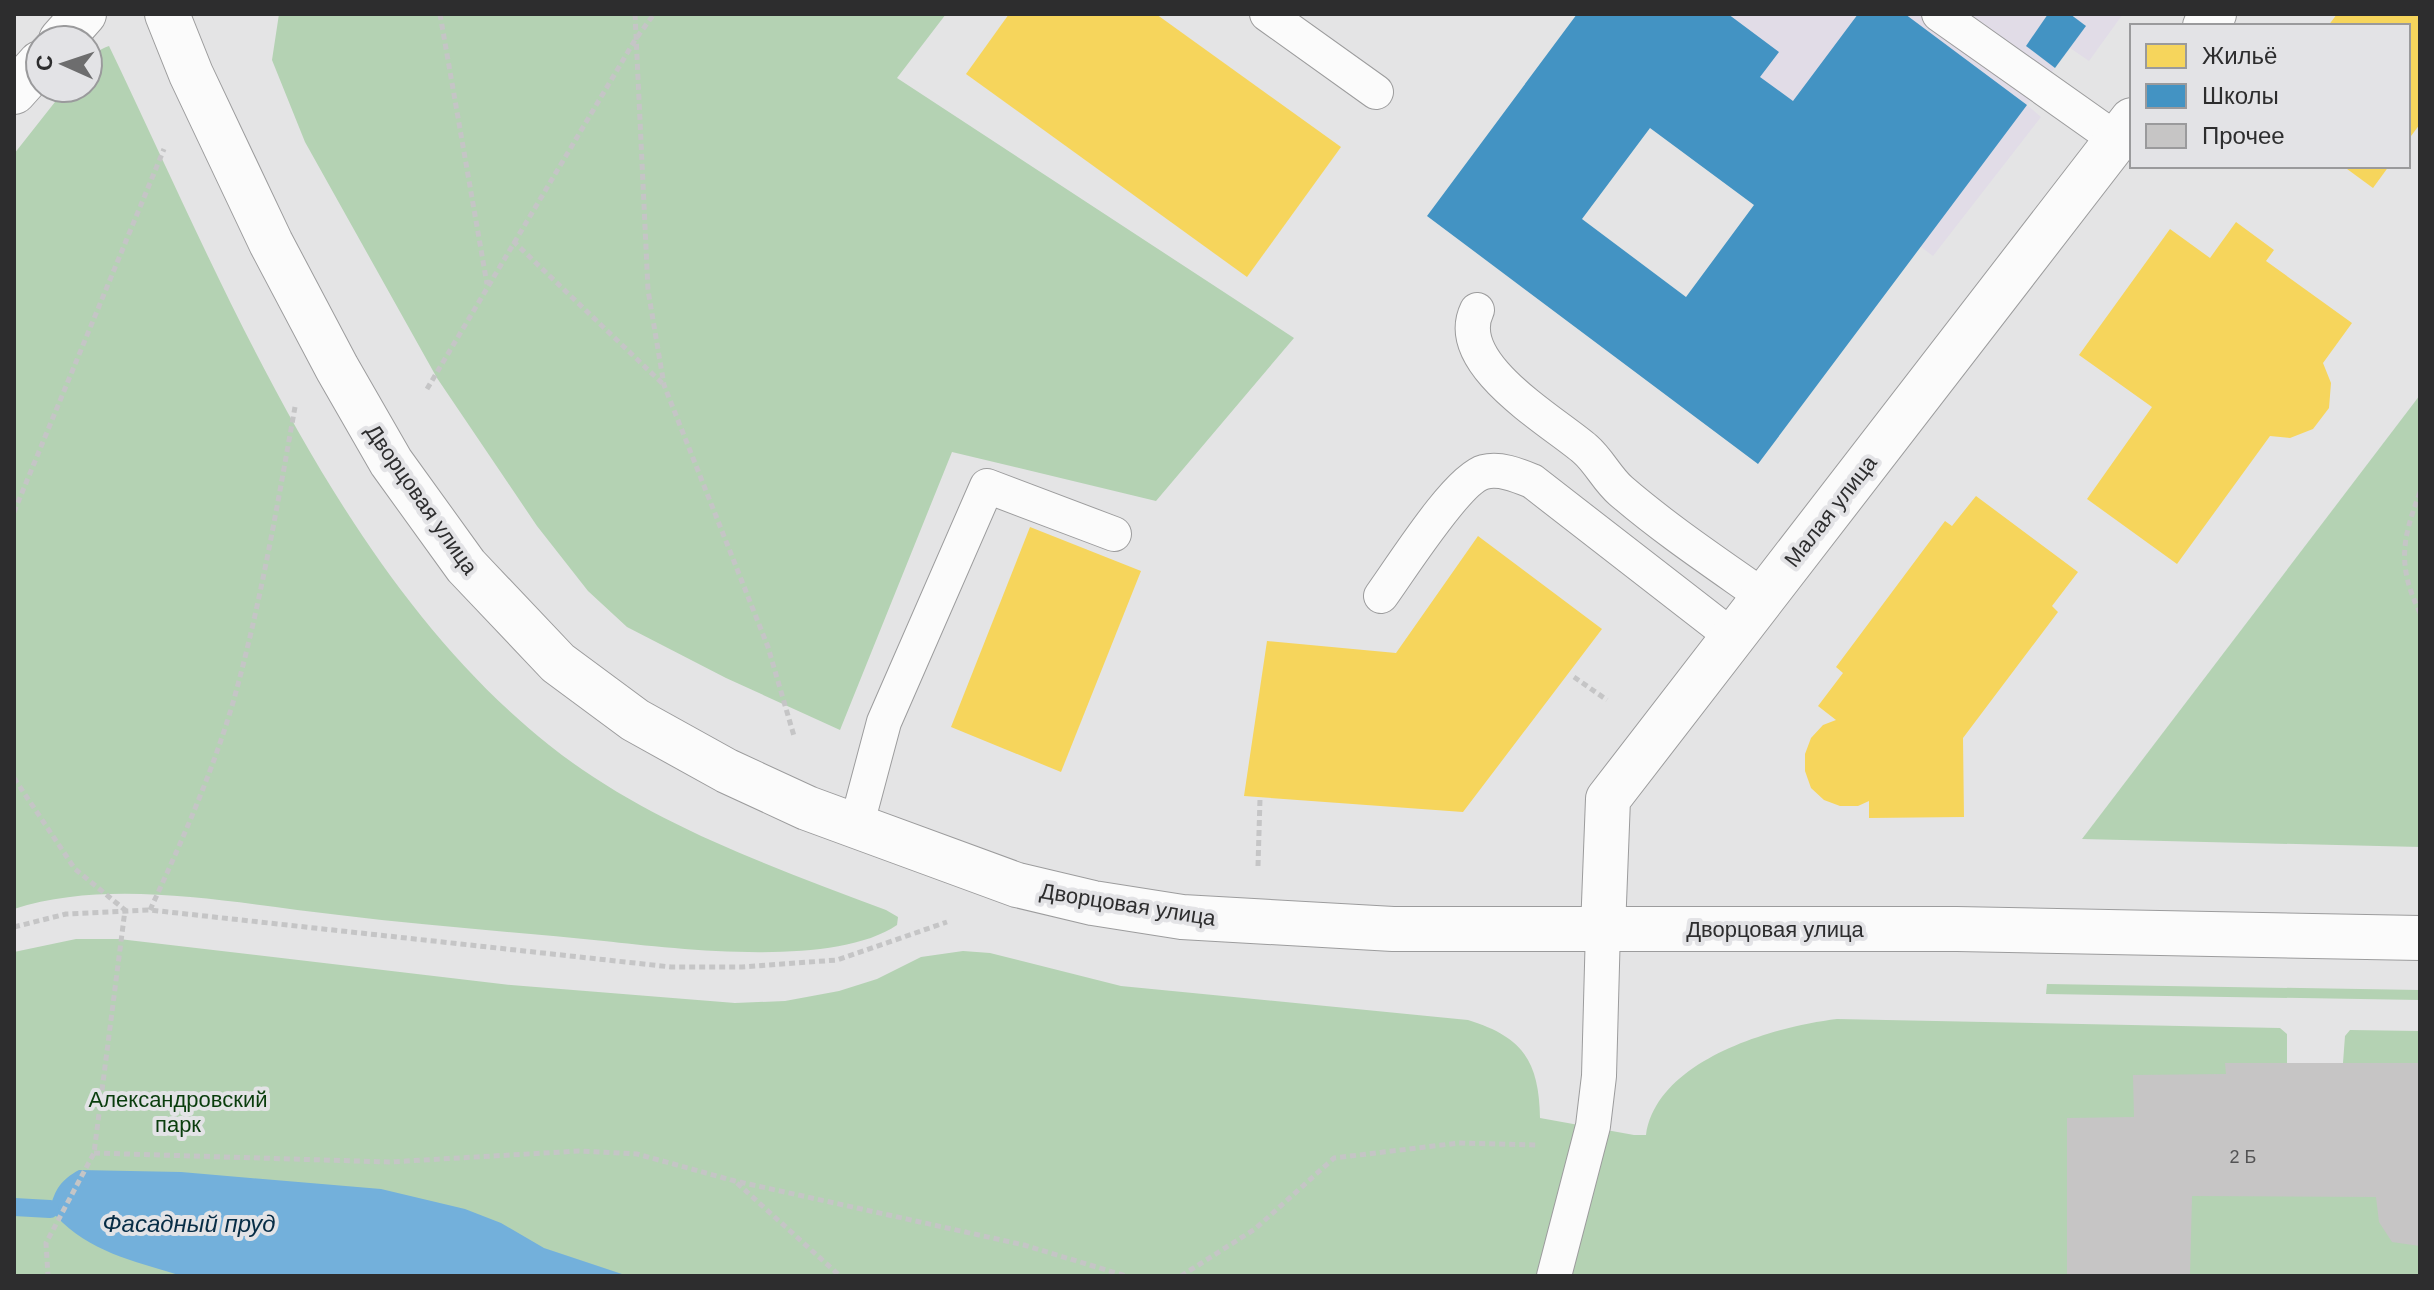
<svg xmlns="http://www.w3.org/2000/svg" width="2434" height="1290" viewBox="0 0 2434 1290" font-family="Helvetica,sans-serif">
<rect width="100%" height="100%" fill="#e4e4e5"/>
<polygon fill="#e1dce7" points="1611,14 2123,14 2089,61 2070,48 2027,105 2041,117 1933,256"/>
<g fill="#b4d2b3">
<polygon points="279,14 946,14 897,78 1294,338 1156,501 952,452 840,730 726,678 627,627 588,591 537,526 437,378 305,142 272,60"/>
<path d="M109 46C223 283 338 577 549 745 647 823 770 866 886 910L898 917 897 925C834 968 678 949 604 941 516 932 427 926 339 915 236 904 114 877 14 909V154L66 88H88C88 67 86 54 109 46Z"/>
<polygon points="2420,395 2420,847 2082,839"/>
<path d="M76 939H119L511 985 735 1003 785 1001 839 991 877 979 921 957 963 951 990 953 1121 986 1468 1020C1523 1037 1539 1061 1540 1118L1634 1135H1646C1657 1060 1772 1027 1837 1019L2280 1028 2287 1034V1063H2343L2345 1036 2350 1030 2420 1031V1276H14V952Z"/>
<polygon points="2047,984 2420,990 2420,1000 2046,994"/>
</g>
<path fill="#73b0db" d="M79 1170 181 1172 381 1189 465 1209 501 1223 544 1248 628 1276H182C132 1260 85 1252 50 1209 55 1189 61 1180 79 1170Z"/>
<g fill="#f6d55c">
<polygon points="1009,14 1156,14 1341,147 1247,277 966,74"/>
<polygon points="2337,14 2420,14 2420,124 2408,140 2408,26 2328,26"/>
<polygon points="2343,166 2389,166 2373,188"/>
<polygon points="2236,222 2274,250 2266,261 2352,323 2323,363 2331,383 2329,408 2313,429 2290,438 2270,436 2177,564 2087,499 2152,407 2079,355 2170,229 2210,258"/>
<polygon points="1976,496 2078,572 2052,606 2058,612 1963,738 1964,817 1869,818 1869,801 1858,806 1840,806 1824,800 1811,788 1805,771 1805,754 1811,738 1823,725 1836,720 1818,706 1843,673 1836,667 1945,521 1952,526"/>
<polygon points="1030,527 1141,571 1061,772 951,727"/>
<polygon points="1478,536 1602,629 1463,812 1244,796 1267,641 1396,653"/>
</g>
<g fill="#4393c3" fill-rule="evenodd">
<path d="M1577 14H1728L1779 52 1760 77 1793 101 1858 14H1905L2027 105 1758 464 1427 216ZM1650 128 1754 205 1686 297 1582 219Z"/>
<polygon points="2048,14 2070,14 2086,26 2055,68 2026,46"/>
</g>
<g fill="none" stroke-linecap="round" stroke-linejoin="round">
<polyline stroke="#73b0db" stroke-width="18" points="14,1207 50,1209"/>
</g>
<polygon fill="#c6c5c5" points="2225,1063 2420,1063 2420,1246 2392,1242 2379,1222 2376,1197 2192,1196 2190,1276 2067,1276 2067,1118 2134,1117 2133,1075 2226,1074"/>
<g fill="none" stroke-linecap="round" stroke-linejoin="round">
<defs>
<g id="service">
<polyline points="1267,14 1376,92"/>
<polyline points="1939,14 2117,140"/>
<path d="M1477 310C1451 363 1551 420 1585 449 1599 461 1607 479 1621 491 1665 529 1716 563 1764 597"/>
<path d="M1381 596C1400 570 1457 479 1484 472 1500 468 1517 475 1532 481L1733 637"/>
<polyline points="856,827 884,722 987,486 1114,534"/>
<polyline points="1554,1276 1593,1126 1599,1076 1603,929"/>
</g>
<g id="minor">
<polyline points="2205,26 2214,14"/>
<polyline points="61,40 84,14"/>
<polyline points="14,92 40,63"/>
<polyline points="1603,929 1608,799 2132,120"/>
</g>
<polyline id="secondary" points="167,14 191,74 271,243 337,368 391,462 466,566 558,663 635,720 727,771 807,808 1017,885 1093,903 1182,917 1393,929 1957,929 2420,938"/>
</defs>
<use href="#service" stroke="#9c9c9d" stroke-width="36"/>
<use href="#minor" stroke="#9c9c9d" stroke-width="46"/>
<use href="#secondary" stroke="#9c9c9d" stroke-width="46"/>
<g stroke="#c5c5c6" stroke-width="5" stroke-dasharray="6 4" stroke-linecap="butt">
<polyline points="440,14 487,284"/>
<polyline points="635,14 648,290 664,385 768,647 794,736"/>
<polyline points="513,241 663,384"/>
<polyline points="427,389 635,40 654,14"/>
<path d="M2420 492C2402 540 2397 565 2420 613"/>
<polyline points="14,512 164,149"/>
<polyline points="1574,677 1607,700"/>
<polyline points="14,778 75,869 125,910 94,1153 46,1243 48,1276"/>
<polyline points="1258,866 1260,799"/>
<path d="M150 910C181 843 211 776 232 706 260 608 277 507 295 407"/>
<polyline points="14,927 66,914 150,910 671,967 742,967 837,960 947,922"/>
<polyline points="94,1153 390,1162 579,1151 637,1154 735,1181 1024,1245 1126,1276"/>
<polyline points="737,1183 840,1276"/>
<polyline points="1181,1276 1255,1229 1334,1158 1459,1143 1538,1145"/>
</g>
<use href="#service" stroke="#fbfbfb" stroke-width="34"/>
<use href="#minor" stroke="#fbfbfb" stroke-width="44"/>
<use href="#secondary" stroke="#fbfbfb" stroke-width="44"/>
</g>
<g text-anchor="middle" stroke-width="8" stroke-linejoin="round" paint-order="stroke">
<g font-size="18" fill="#535354">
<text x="2243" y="1163">2 Б</text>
</g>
<g font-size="22" fill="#2d2d2e" stroke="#e3e3e6">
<text transform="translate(422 499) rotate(55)" y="8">Дворцовая улица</text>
<text transform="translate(1830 511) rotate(-52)" y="8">Малая улица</text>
<text transform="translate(1128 904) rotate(9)" y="8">Дворцовая улица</text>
<text x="1775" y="937">Дворцовая улица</text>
</g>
<g font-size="22" fill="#0a3d0d" stroke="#e3e3e6">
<text x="178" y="1107">Александровский<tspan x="178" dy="25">парк</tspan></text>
</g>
<g font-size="24" font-style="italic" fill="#072d46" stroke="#e3e3e6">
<text x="189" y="1232">Фасадный пруд</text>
</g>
</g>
<rect width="2434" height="1290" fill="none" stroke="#2d2d2e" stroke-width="32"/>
<rect x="2130" y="24" width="280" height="144" fill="#e3e3e6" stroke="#9a9a9c" stroke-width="2"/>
<rect x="2146" y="44" width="40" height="24" fill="#f6d55c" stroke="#9a9a9c" stroke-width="2"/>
<text x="2202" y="64" font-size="24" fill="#2d2d2e">Жильё</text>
<rect x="2146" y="84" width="40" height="24" fill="#4393c3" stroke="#9a9a9c" stroke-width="2"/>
<text x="2202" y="104" font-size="24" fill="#2d2d2e">Школы</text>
<rect x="2146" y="124" width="40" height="24" fill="#c6c5c5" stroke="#9a9a9c" stroke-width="2"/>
<text x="2202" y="144" font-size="24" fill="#2d2d2e">Прочее</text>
<g transform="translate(64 64) rotate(273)"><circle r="38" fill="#e3e3e6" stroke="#9a9a9c" stroke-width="2"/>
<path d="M0-6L14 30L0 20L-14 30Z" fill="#6d6d6e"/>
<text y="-12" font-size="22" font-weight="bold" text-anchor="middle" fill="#2d2d2e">С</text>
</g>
</svg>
